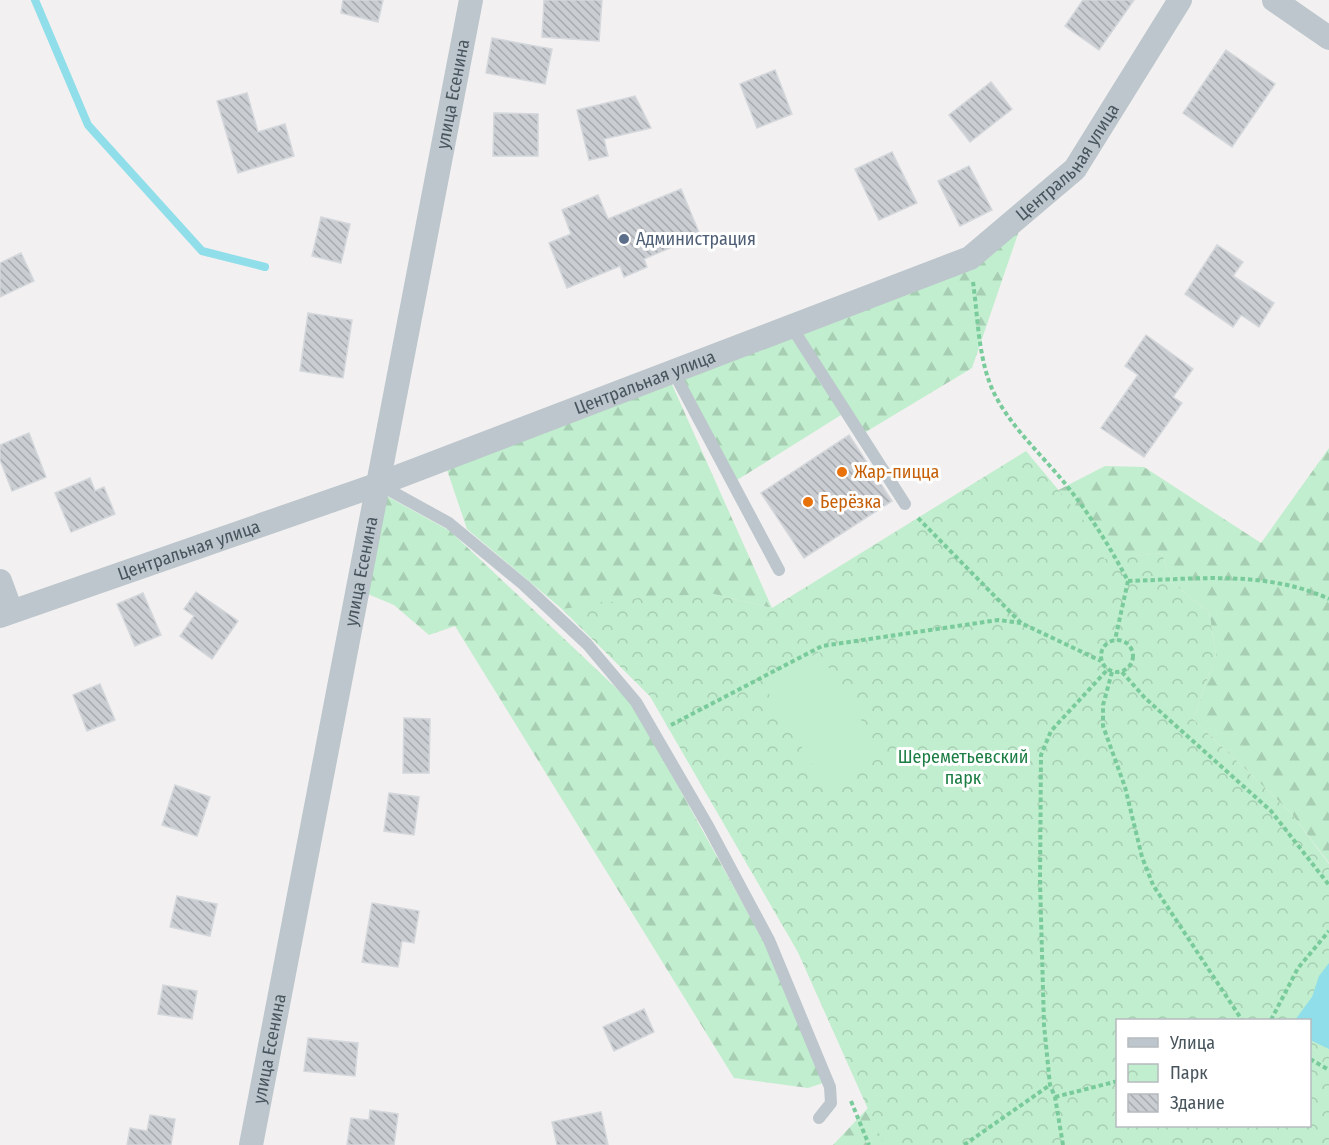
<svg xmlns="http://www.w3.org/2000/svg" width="1329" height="1145" viewBox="0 0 1329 1145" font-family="'Fira Sans Condensed',sans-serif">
<defs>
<pattern id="forest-firs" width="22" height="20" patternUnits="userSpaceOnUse" patternTransform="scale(1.5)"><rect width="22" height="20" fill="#c1eece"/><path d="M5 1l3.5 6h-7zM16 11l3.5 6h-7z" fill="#a7ceb3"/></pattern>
<pattern id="park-crowns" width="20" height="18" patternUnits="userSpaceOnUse" patternTransform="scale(1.5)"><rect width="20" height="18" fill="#c1eece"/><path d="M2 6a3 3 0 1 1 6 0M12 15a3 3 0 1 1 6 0" fill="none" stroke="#a7ceb3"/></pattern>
<pattern id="building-back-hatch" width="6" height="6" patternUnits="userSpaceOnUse" patternTransform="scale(1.5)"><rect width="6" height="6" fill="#caced2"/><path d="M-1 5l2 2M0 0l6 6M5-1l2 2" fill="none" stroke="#a6aaae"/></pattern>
</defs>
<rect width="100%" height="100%" fill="#f2f0f0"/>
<g fill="url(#forest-firs)">
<polygon points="1022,222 972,368 864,433 799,328"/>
<polygon points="793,337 841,415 737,480 681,375"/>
<polygon points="670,380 772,608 713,594 1118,1020 1118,1126 1310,1126 1329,1145 833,1145 868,1108 798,952 650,696 562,609 467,529 446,467"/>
<polygon points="1329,448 1329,863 1291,813 1193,719 1216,655 1209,612 1171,582 1162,553 1092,561 1039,500 1105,466 1144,467 1261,543"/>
<polygon points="383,494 450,531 632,703 763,940 823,1083 808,1088 734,1078 455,626 429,635 394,605 363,592"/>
</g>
<path fill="url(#park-crowns)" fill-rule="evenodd" d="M1026 451 1100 540 1104 559 1162 553 1171 582 1209 612 1216 655 1193 719 1291 813 1329 864V1145H884L798 952 650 696 562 609 646 597 713 594 772 608ZM1118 1020H1310V1126H1118Z"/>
<polygon fill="#c1eece" points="819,652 881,752 826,786 764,686"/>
<polygon fill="#8fdee9" points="1329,963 1329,1049 1310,1040 1310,1020 1295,1020 1312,997 1319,976"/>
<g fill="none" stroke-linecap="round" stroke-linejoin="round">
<polyline stroke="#8fdee9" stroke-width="8" points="35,0 88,125 202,251 265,267"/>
</g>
<g fill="url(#building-back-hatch)" stroke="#d4d7db" stroke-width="1.5">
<polygon points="343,0 383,0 378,22 341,13"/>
<polygon points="544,0 602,0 599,41 542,37"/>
<polygon points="1083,0 1134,0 1099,50 1065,26"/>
<polygon points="492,38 552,49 545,84 486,73"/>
<polygon points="1226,50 1275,84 1232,147 1183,113"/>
<polygon points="775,70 792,114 757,128 740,84"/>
<polygon points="991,82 1012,109 970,142 949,115"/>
<polygon points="247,93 258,132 285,124 294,156 238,173 217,101"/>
<polygon points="635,96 651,128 604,139 608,156 589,160 577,110"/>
<polygon points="494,113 538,114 538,156 493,156"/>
<polygon points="892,152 917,203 879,220 855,169"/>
<polygon points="969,166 992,210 960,226 938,181"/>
<polygon points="681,189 700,235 644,259 647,267 624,277 620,266 567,288 549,243 571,234 562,210 598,195 608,219"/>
<polygon points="321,217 350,224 341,263 312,256"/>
<polygon points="1217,245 1243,262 1233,276 1274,303 1259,327 1241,315 1233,327 1185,294"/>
<polygon points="21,253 34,281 0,297 0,263"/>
<polygon points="308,313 352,320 343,378 300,371"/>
<polygon points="1146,335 1193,369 1173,397 1182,403 1144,457 1101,428 1138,375 1125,366"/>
<polygon points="29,433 46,477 12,491 0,460 0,445"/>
<polygon points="849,435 892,501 804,558 761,493"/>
<polygon points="90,478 95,491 104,487 115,514 71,532 55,493"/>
<polygon points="196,592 238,621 212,659 180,636 194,616 184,609"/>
<polygon points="143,593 161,635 135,646 117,604"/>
<polygon points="100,684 115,720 87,731 73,695"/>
<polygon points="404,718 430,719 429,773 403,773"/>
<polygon points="175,785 210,797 197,836 162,825"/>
<polygon points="389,793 419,797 414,835 384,831"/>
<polygon points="177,896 217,904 210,936 170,927"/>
<polygon points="372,903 419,911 414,943 402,941 398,967 362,962"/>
<polygon points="163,985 197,991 192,1019 158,1014"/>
<polygon points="644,1009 654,1032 614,1051 603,1027"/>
<polygon points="308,1038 358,1043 355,1076 304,1071"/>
<polygon points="370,1110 398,1114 394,1145 347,1145 351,1118 369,1120"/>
<polygon points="601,1112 608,1145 557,1145 552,1122"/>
<polygon points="150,1115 175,1119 171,1145 127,1145 130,1128 147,1131"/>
</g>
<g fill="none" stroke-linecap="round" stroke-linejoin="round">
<g stroke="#7acb9c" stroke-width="4" stroke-dasharray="4.5 3" stroke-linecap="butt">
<path d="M973 282C978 317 978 358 993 391 1010 426 1038 451 1063 481 1089 513 1109 545 1128 581L1115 640"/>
<polyline points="918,518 1021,623 1101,661"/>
<path d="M1128 581C1196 579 1266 570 1329 599"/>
<circle cx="1117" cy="656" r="16"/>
<polyline points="1112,672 1103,705 1103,726 1125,787 1142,857 1153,885 1242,1020"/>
<polyline points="1122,672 1145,698 1271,811 1329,885"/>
<polyline points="671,725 822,646 998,620 1021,623"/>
<polyline points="1271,1020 1298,968 1329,931"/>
<polyline points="1310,1059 1329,1070"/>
<polyline points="1055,1097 1118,1081"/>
<polyline points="851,1101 869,1145"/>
<polyline points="964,1145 1050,1085"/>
<polyline points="1063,1145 1055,1097 1050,1085 1044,1025 1040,881 1041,755 1051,731 1107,670"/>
</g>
<g stroke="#bcc6cc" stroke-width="12">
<polyline points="791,326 905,504"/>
<polyline points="673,371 779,570"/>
<polyline points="380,485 449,523 524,585 587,644 636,702 708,826 769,940 830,1087 831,1103 819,1118"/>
</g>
<g stroke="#bcc6cc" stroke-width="24">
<polyline points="1274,0 1329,38"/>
<polyline points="0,581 11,611"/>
<path id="s1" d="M0 616 379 484 970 258 1075 169 1180 0"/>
<path id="s2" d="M251 1145 471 0"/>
</g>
</g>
<circle fill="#5c6f8a" stroke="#fff" stroke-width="2" cx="624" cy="239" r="6"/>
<g fill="#e8710a" stroke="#fff" stroke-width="2">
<circle cx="842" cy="472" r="6"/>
<circle cx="808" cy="502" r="6"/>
</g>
<g text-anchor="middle" stroke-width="6" stroke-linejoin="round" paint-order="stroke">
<g font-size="18" fill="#48555d" stroke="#fff">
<text dy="6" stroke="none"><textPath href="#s2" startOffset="1070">улица Есенина</textPath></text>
<text dy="6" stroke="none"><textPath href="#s1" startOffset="1172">Центральная улица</textPath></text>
<text dy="6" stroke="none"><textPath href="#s1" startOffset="686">Центральная улица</textPath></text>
<text dy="6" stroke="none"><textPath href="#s1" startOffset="200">Центральная улица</textPath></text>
<text dy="6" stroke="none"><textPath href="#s2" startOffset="584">улица Есенина</textPath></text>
<text dy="6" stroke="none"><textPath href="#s2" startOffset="98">улица Есенина</textPath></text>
</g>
<g font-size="18" fill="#4e5e75" stroke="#fff" text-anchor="start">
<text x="636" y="245">Администрация</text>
</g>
<g font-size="18" fill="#c56008" stroke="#fff" text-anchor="start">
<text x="854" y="478">Жар-пицца</text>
<text x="820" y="508">Берёзка</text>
</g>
<g font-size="18" fill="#1b7d43" stroke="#fff">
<text x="963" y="763">Шереметьевский<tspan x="963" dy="21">парк</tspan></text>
</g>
</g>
<rect x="1116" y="1019" width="195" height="108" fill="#ffffff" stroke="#b6bbbe" stroke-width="1.5"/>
<rect x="1128" y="1038" width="30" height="9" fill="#bcc6cc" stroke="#b6bbbe" stroke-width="1.5"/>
<text x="1170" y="1049" font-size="18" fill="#48555d">Улица</text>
<rect x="1128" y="1064" width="30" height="18" fill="url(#park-crowns)" stroke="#b6bbbe" stroke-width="1.5"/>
<text x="1170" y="1079" font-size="18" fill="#48555d">Парк</text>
<rect x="1128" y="1094" width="30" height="18" fill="url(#building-back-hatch)" stroke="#b6bbbe" stroke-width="1.5"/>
<text x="1170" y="1109" font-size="18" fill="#48555d">Здание</text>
</svg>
